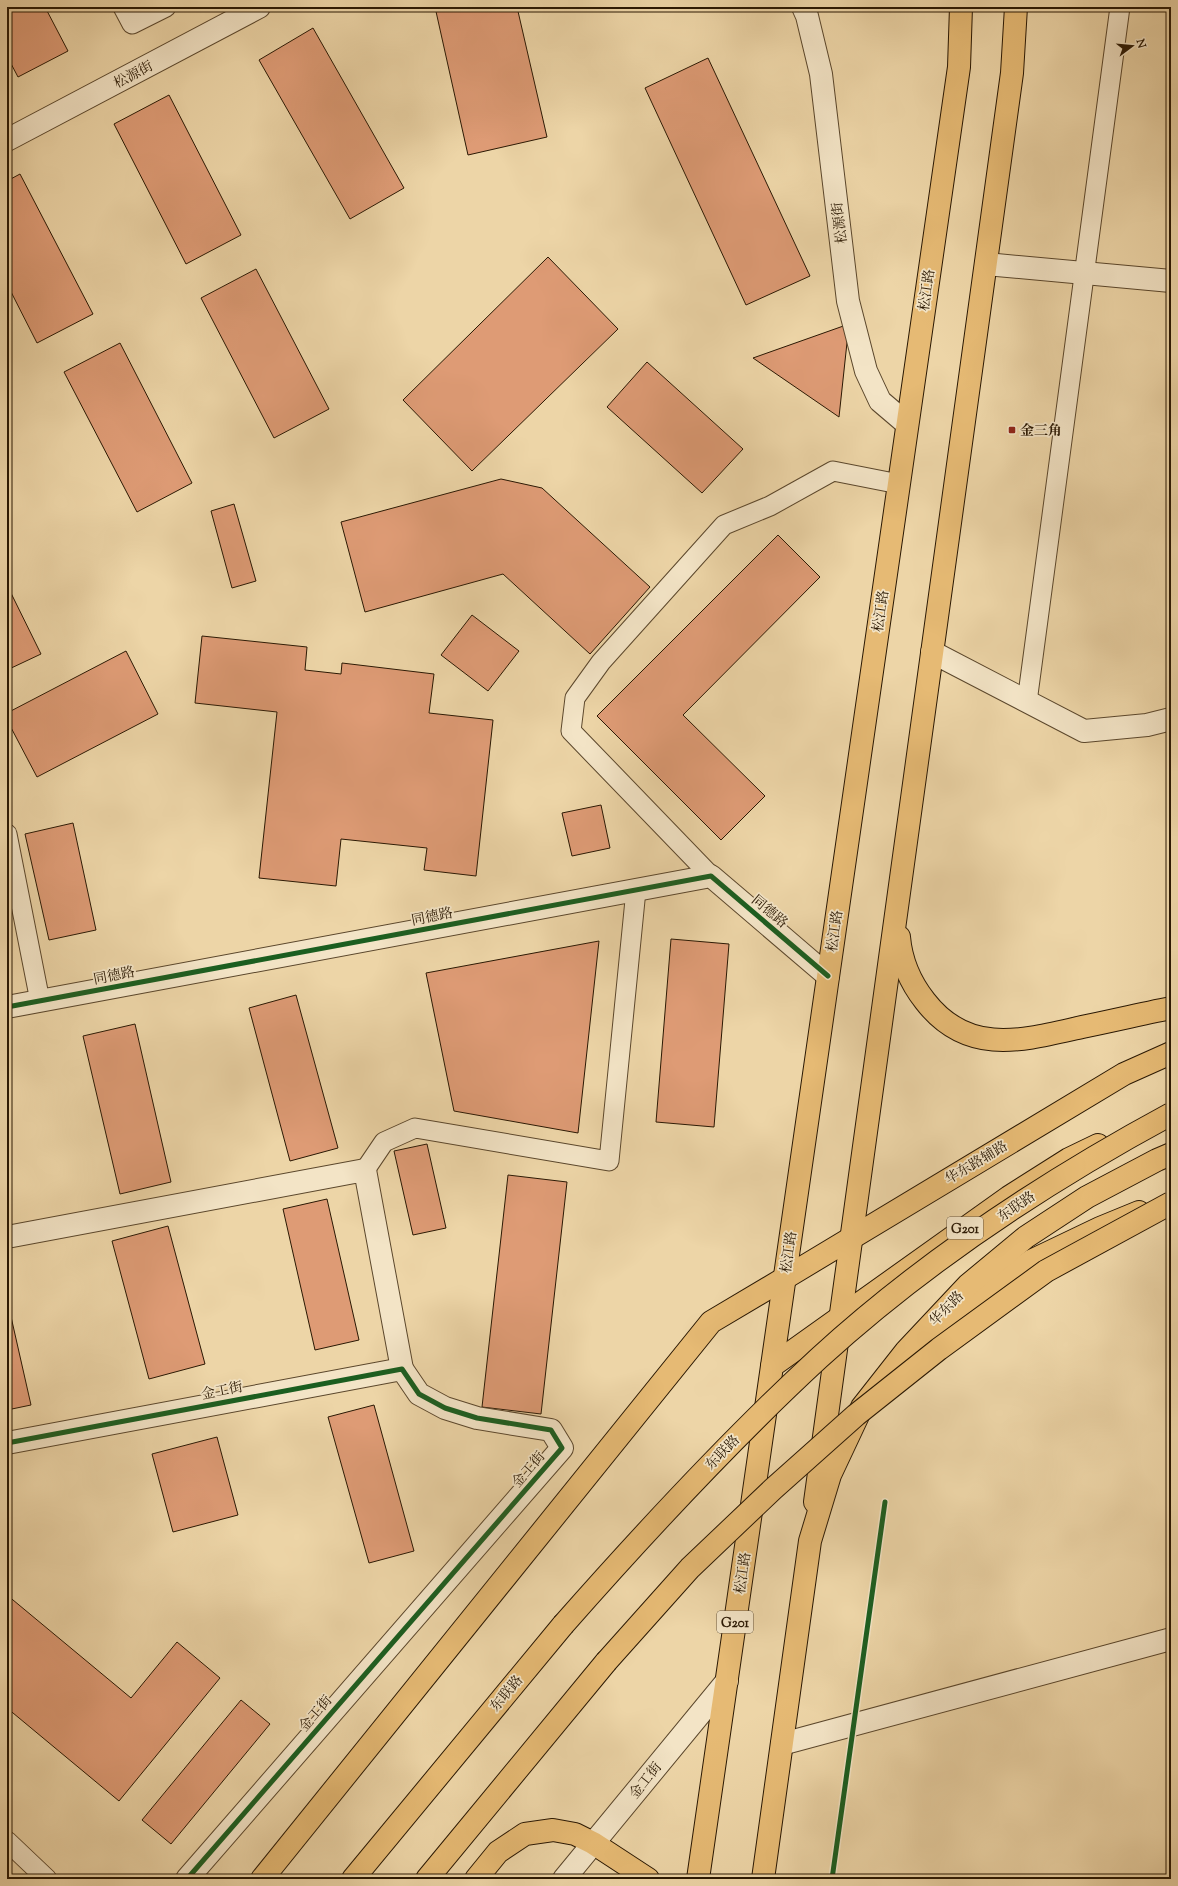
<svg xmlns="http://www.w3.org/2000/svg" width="1178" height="1886" viewBox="0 0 1178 1886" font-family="'Sorts Mill Goudy','Noto Serif SC',serif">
<rect width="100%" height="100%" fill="#edd5a7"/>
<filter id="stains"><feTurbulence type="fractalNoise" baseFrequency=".005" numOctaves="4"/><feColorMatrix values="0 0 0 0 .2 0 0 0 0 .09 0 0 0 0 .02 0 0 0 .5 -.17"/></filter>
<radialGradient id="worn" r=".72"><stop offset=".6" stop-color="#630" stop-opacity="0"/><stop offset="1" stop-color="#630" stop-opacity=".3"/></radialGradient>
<g fill="#de9b75" stroke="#2a1803">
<polygon points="7,7 45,7 68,51 18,77 7,56"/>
<polygon points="435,7 517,7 547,137 468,155"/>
<polygon points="313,28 404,188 350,219 259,60"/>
<polygon points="708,58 810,276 746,305 645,88"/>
<polygon points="169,95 241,235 186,264 114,124"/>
<polygon points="20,174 93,314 37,343 7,284 7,181"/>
<polygon points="548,257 618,329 472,471 403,400"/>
<polygon points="256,269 329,409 274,438 201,298"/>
<polygon points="849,324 839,417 753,358"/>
<polygon points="120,343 192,483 137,512 64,372"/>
<polygon points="647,362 743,449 702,493 607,407"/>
<polygon points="501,479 542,488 650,587 590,654 503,574 365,612 341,522"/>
<polygon points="234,504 256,581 232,588 211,511"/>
<polygon points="778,535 820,577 683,715 765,796 721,840 597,716"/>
<polygon points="7,585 41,654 7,670"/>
<polygon points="472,615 519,651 488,691 441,655"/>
<polygon points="202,636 307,647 305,670 341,674 342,663 434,674 429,713 493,720 476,876 424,870 427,848 341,839 336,886 259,878 277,712 195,703"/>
<polygon points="126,651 158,714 37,777 7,720 7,713"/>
<polygon points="601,805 610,848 572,856 562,813"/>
<polygon points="73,823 96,930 49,940 25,834"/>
<polygon points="671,939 729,944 714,1127 656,1122"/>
<polygon points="599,941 578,1133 454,1111 426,973"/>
<polygon points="296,995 338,1148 290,1161 249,1008"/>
<polygon points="135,1024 171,1182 120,1194 83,1036"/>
<polygon points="427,1144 446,1228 413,1235 394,1151"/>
<polygon points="508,1175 567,1182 541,1414 482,1407"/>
<polygon points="327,1199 359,1340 315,1350 283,1209"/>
<polygon points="168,1226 205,1364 149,1379 112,1241"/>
<polygon points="7,1299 31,1405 7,1410"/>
<polygon points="374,1405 414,1551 369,1563 328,1417"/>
<polygon points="217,1437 238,1515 173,1532 152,1454"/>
<polygon points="7,1595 131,1698 177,1642 220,1678 119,1801 7,1708"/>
<polygon points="241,1700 270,1724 171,1844 142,1820"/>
</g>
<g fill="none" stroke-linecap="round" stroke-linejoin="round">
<defs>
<g id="service">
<polyline points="123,7 132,24 166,7"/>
<polyline points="1027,702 1120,7"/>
<polyline points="7,834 40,1001"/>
<polyline points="711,876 571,731 575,698 601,662 724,525 770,506 833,471 899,484"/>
<polyline points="365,1170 384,1142 415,1128 609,1161 636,890"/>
<polyline points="7,1841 47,1879"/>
</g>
<g id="minor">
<polyline points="803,7 807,16 821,74 848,301 866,371 880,401 907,424"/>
<polyline points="7,140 259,7"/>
<polyline points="986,264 1171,281"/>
<polyline points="932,652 1084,731 1147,725 1171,719"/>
<polyline points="7,1007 711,876 828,976"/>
<polyline points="7,1237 365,1170 402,1369"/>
<polyline points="7,1443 402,1369 419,1394 445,1408 477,1418 551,1430 562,1448 187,1879"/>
<polyline points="782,1744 1171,1639"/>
<polyline points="564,1879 727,1681"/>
</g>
<g id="primary">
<path d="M899 937C901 960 910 982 925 1001 968 1057 1024 1040 1082 1027 1111 1021 1141 1014 1171 1008"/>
<polyline points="785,1278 1124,1074 1171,1053"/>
<polyline points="932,1331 1031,1261 1100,1228 1139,1212"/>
<polyline points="772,1366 959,67 961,7"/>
<polyline points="815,1502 1012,73 1016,7"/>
</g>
<g id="trunk">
<polyline points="262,1879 711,1322 785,1278"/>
<polyline points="353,1879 563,1625"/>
<polyline points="427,1879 606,1662"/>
<polyline points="476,1879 498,1852 525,1834 553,1830 575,1834 593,1843 648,1879"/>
<polyline points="698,1879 772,1366 1009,1197 1069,1159 1098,1145"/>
<polyline points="763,1879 810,1541 830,1475 862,1407 906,1351 968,1285 1026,1237 1087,1197 1157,1160 1171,1154"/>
</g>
</defs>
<use href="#service" stroke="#5b472c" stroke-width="21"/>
<use href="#minor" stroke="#5b472c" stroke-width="24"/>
<use href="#primary" stroke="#2a1803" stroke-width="24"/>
<use href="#trunk" stroke="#2a1803" stroke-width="24"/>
<use href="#service" stroke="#f3e4c6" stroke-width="19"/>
<use href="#minor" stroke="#f3e4c6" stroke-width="22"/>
<use href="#primary" stroke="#e6ba74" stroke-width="22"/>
<use href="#trunk" stroke="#e6ba74" stroke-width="22"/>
<defs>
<g id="trunk-bridge">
<path d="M563 1625C645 1532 728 1442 819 1358 924 1262 1045 1182 1171 1114"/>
<polyline points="606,1662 690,1568 773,1489 856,1415 939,1349 1046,1271 1171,1203"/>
</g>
</defs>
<use href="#trunk-bridge" stroke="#2a1803" stroke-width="24" stroke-linecap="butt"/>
<use href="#trunk-bridge" stroke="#e6ba74" stroke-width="22"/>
<defs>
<g id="cycleway">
<polyline points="7,1007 711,876 828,976"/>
<polyline points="7,1443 402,1369 419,1394 445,1408 477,1418 551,1430 562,1448 187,1879"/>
<polyline points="832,1879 885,1502"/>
</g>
</defs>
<use href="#cycleway" stroke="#f3e4c6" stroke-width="8"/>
<use href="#cycleway" stroke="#1b5e20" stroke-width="5"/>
</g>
<rect fill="#8f2418" stroke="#f3e4c6" stroke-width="1.5" x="1008" y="426" width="8" height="8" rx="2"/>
<g text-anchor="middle" stroke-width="3.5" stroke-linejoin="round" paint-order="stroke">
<g fill="#f3e4c6" stroke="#66553e" stroke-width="1">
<rect x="947" y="1217" width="36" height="22" rx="3"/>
<rect x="717" y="1611" width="36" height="22" rx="3"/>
</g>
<g font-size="13" font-weight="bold" fill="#2a1803">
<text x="965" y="1233">G201</text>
<text x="735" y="1627">G201</text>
</g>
<g font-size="14" fill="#2a1803" stroke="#f3e4c6">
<text transform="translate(133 74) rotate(-28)" y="5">松源街</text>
<text transform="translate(839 223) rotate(-97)" y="5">松源街</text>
<text transform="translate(926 290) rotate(-82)" y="5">松江路</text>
<text transform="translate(880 611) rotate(-82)" y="5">松江路</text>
<text transform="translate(770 911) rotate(40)" y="5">同德路</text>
<text transform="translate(432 916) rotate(-11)" y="5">同德路</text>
<text transform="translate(834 931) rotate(-82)" y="5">松江路</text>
<text transform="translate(114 975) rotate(-11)" y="5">同德路</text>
<text transform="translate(976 1162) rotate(-31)" y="5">华东路辅路</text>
<text transform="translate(1016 1206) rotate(-34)" y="5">东联路</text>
<text transform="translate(788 1252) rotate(-82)" y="5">松江路</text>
<text transform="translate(946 1308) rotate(-46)" y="5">华东路</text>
<text transform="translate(222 1390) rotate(-11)" y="5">金工街</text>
<text transform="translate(722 1452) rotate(-46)" y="5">东联路</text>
<text transform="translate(528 1469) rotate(-49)" y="5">金工街</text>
<text transform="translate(742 1573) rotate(-82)" y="5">松江路</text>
<text transform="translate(506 1693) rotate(-50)" y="5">东联路</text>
<text transform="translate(315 1713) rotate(-49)" y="5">金工街</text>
<text transform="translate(645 1780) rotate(-51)" y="5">金工街</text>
</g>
<g font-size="14" font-weight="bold" fill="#2a1803" stroke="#f3e4c6" text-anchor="start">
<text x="1020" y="435">金三角</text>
</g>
</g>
<rect width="1178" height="1886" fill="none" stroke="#edd5a7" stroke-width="24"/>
<rect x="8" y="8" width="1162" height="1870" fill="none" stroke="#2a1803" stroke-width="2"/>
<rect x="12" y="12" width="1154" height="1862" fill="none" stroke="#2a1803"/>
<g transform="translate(1132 46) rotate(74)" stroke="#f3e4c6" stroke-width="3" paint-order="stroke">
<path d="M0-3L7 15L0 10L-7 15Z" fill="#2a1803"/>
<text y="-6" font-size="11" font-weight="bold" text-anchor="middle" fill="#2a1803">N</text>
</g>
<rect width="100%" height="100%" filter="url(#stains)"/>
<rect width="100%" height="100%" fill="url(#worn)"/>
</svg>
